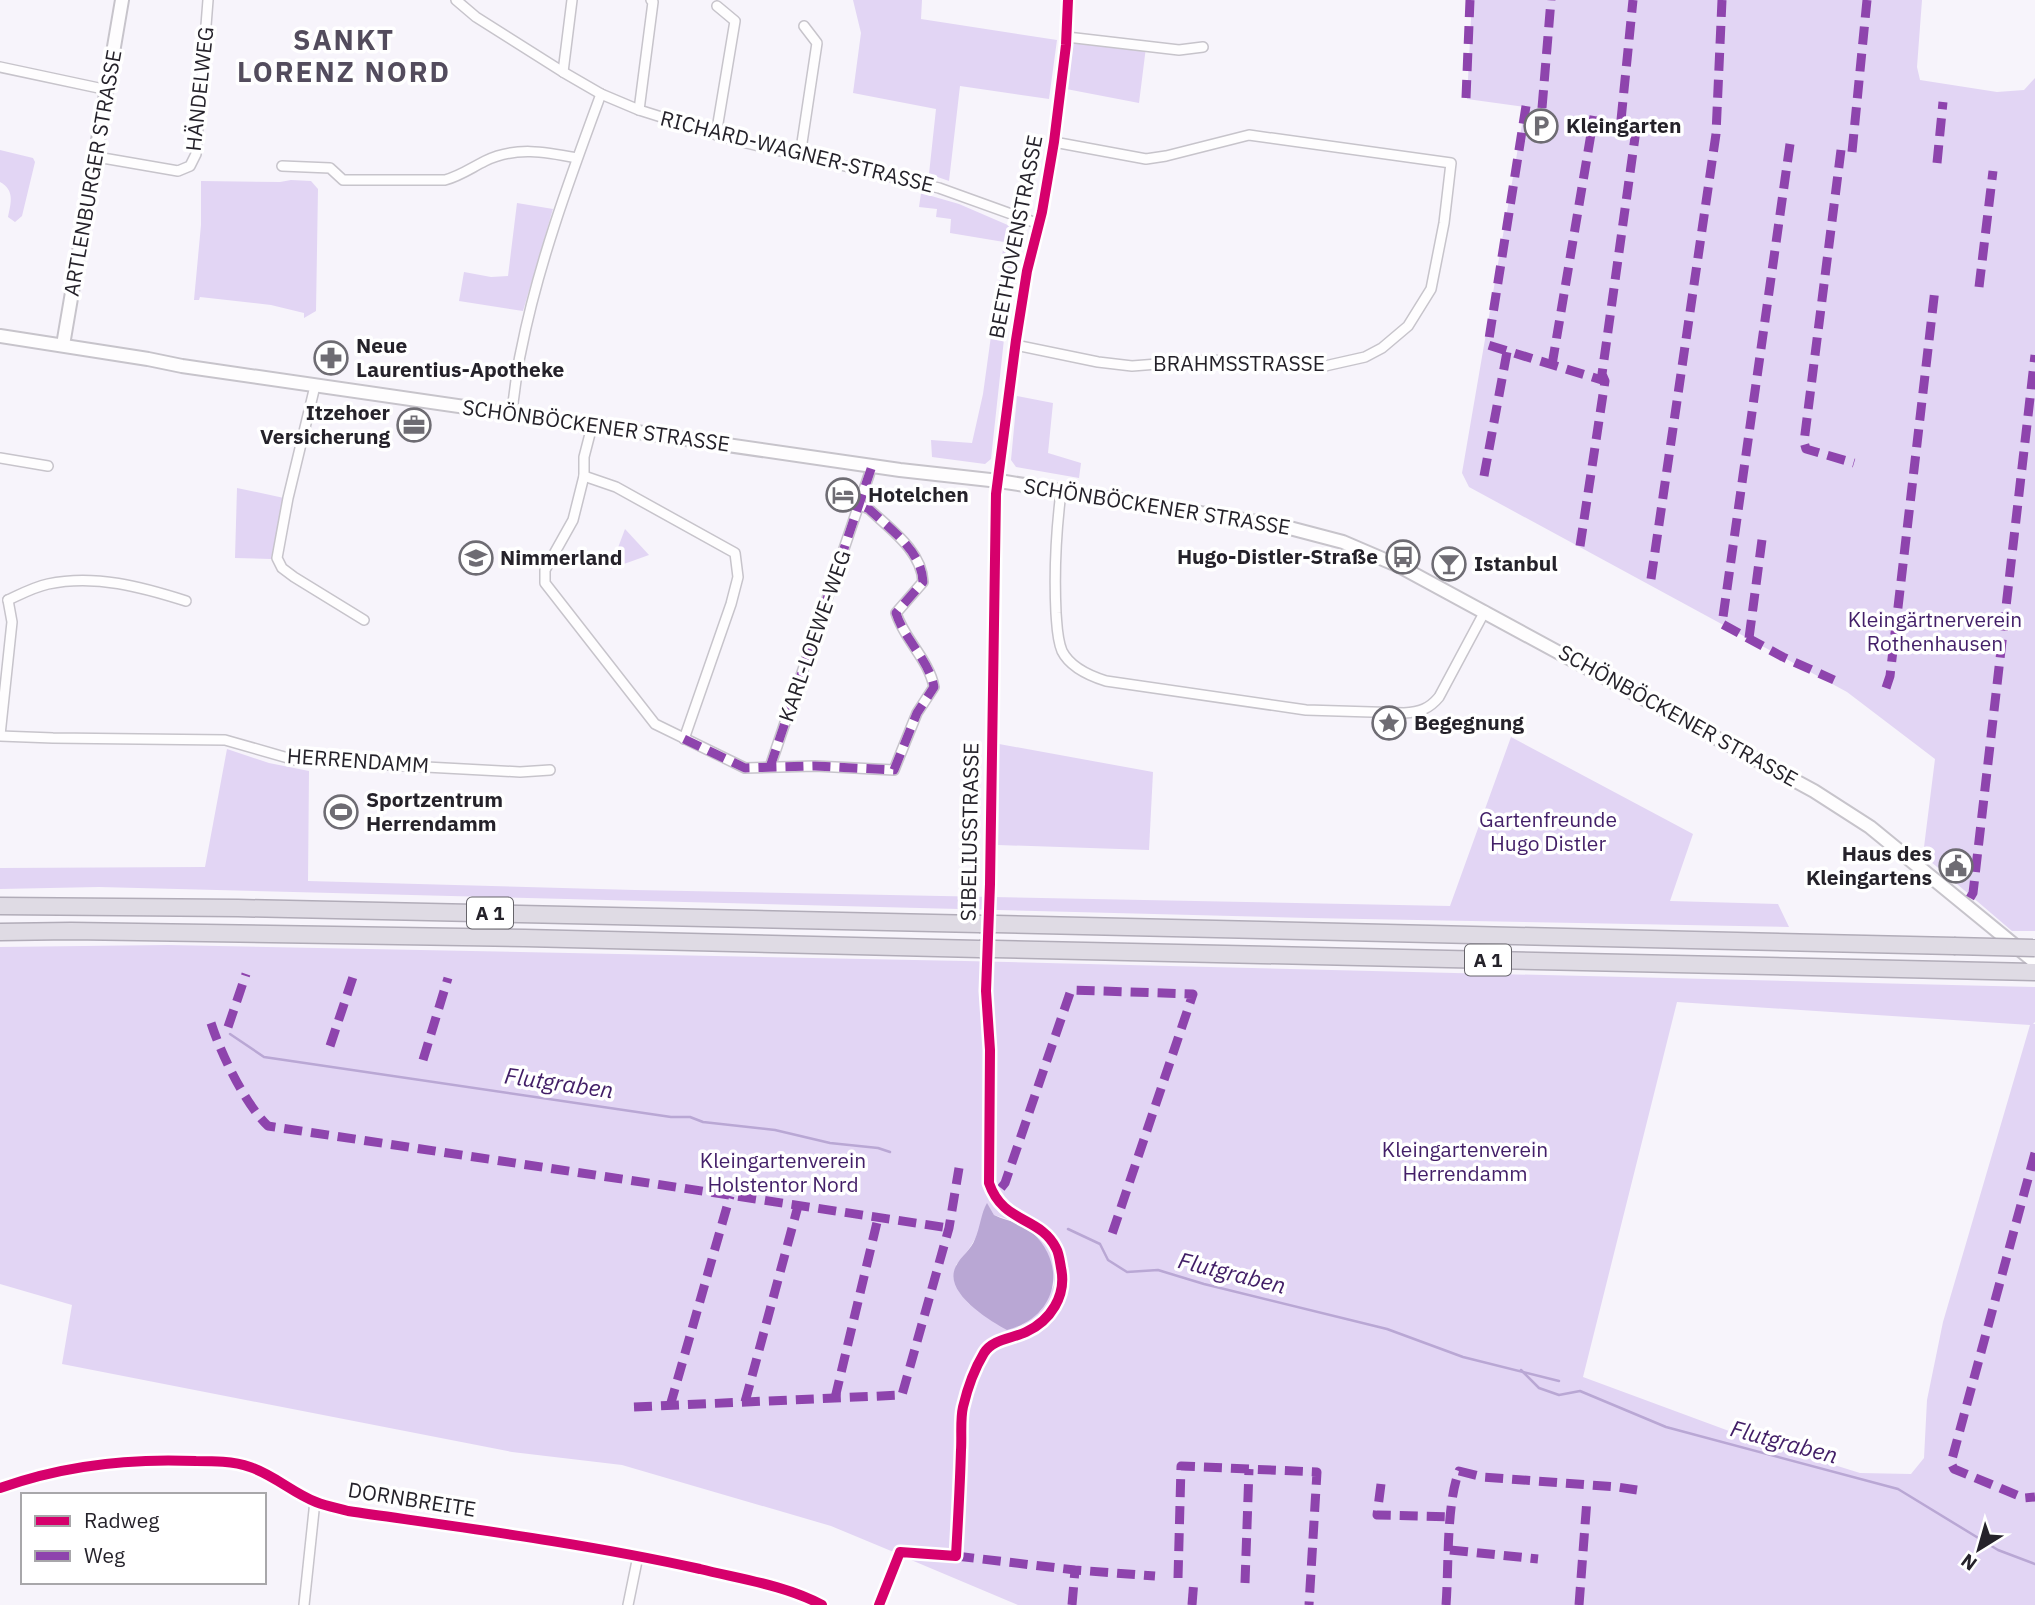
<svg xmlns="http://www.w3.org/2000/svg" width="2035" height="1605" viewBox="0 0 2035 1605" font-family="'IBM Plex Sans',sans-serif">
<rect width="100%" height="100%" fill="#f7f4fb"/>
<g fill="#e2d5f4" fill-rule="evenodd">
<polygon points="853,0 922,0 921,19 1057,40 1049,99 960,86 949,181 929,174 936,109 853,93 861,33"/>
<polygon points="1472,0 1922,0 1917,67 1920,80 1997,92 2024,90 2035,78 2035,931 2012,931 1923,855 1935,759 1847,692 1469,487 1462,473 1525,107 1467,99"/>
<polygon points="1067,37 1146,47 1139,103 1061,88"/>
<path d="M0 150 33 158 35 162 22 216 15 222 8 217C11 203 15 190 0 182Z"/>
<polygon points="291,180 311,181 318,189 316,311 304,318 304,313 271,305 200,297 199,300 194,300 201,225 201,181 280,182"/>
<polygon points="921,193 959,204 1017,229 1023,233 1004,339 991,459 985,464 932,457 931,440 972,443 983,394 1004,242 950,233 951,219 936,217 937,209 919,207"/>
<polygon points="517,203 553,209 523,311 459,301 464,272 491,277 508,276"/>
<polygon points="1017,396 1053,403 1048,453 1081,463 1079,478 1016,467 1011,460"/>
<polygon points="237,488 284,498 271,559 235,558"/>
<polygon points="625,529 649,555 610,569"/>
<polygon points="1511,737 1693,834 1670,901 1778,904 1789,927 1309,918 99,887 0,889 0,868 205,867 227,749 269,763 309,771 308,881 635,890 1450,906"/>
<polygon points="999,744 1153,772 1149,850 998,845"/>
<path d="M168 945 965 961 2035 987V1022L2033 1024H2035V1605H1018L904 1557 905 1555 959 1563 964 1420 960 1421 954 1552 898 1549 896 1553 831 1526 622 1465 512 1452 62 1364 72 1305 0 1284V947ZM1677 1002 2030 1025 1943 1322 1927 1400 1924 1458 1911 1474 1860 1473 1748 1438 1583 1377ZM987 1204 994 1215 1023 1224 1035 1234 1046 1250 1053 1274 1054 1285 1041 1310 1020 1327H1003L969 1304 959 1292 956 1265C967 1253 975 1241 981 1226 985 1218 982 1211 987 1204Z"/>
</g>
<path fill="#b9a7d4" d="M987 1203 994 1215C1008 1222 1021 1221 1033 1233 1069 1268 1055 1318 1007 1330 989 1320 942 1292 956 1266 961 1256 971 1250 975 1239 980 1228 981 1213 987 1203Z"/>
<g fill="none" stroke-linecap="round" stroke-linejoin="round">
<g stroke="#b9a7d4" stroke-width="2.5">
<polyline points="230,1034 264,1057 671,1117 690,1117 703,1122 775,1130 830,1143 878,1148 890,1152"/>
<polyline points="1068,1229 1100,1244 1108,1260 1127,1272 1158,1270 1204,1284 1387,1329 1463,1357 1559,1381"/>
<polyline points="1521,1370 1539,1388 1559,1395 1580,1391 1666,1427 1898,1489 1998,1550 2035,1564"/>
</g>
<defs>
<g id="street">
<polyline points="456,0 476,17 563,72 601,94 639,110 738,141 939,188 1039,224"/>
<polyline points="1067,37 1179,50 1203,47"/>
<polyline points="0,67 108,90"/>
<polyline points="563,72 572,0"/>
<polyline points="639,110 653,2 651,0"/>
<polyline points="716,135 735,21 717,6"/>
<polyline points="800,156 817,43 804,26"/>
<polyline points="97,157 178,171 190,166 196,154 208,0"/>
<path d="M282 166 330 168 343 180H445C460 176 471 168 485 161 515 146 546 152 577 158"/>
<polyline points="1015,345 1098,362 1132,366 1209,360 1325,366 1365,357 1382,348 1408,326 1431,289 1444,223 1451,163 1249,135 1166,156 1146,159 1054,142"/>
<polyline points="315,386 288,498 277,558 282,568 294,577 364,620"/>
<path d="M511 415C515 394 516 372 521 351 538 264 570 178 601 94"/>
<path d="M592 426 584 457V476L573 520 545 570V583L655 724 745 768 815 766 894 770 917 713 934 687C929 660 904 639 896 613L923 582C922 551 890 529 869 509L860 505"/>
<polyline points="0,458 48,466"/>
<polyline points="584,476 616,487 735,553 738,577 731,604 684,739"/>
<path d="M1061 492C1056 532 1054 572 1056 613 1057 625 1057 639 1062 651 1070 667 1090 676 1106 681L1306 710 1404 713C1420 712 1429 709 1439 697L1485 611"/>
<path d="M8 600C21 594 34 587 48 584 95 574 142 587 186 601"/>
<polyline points="0,735 12,622 8,600"/>
<polyline points="0,736 53,738 225,740 295,760 520,772 550,770"/>
<polyline points="770,767 872,466"/>
<polyline points="989,1183 990,1050 986,991 990,884 996,494 1016,340 1027,271 1042,212 1054,142 1066,45 1068,0"/>
<path d="M0 1488C64 1465 128 1458 196 1461 213 1461 233 1461 250 1467 274 1475 293 1493 316 1502 326 1506 337 1508 348 1511 465 1528 583 1543 700 1569 740 1579 785 1585 822 1605"/>
<polyline points="304,1605 315,1501"/>
<polyline points="628,1605 638,1556"/>
</g>
<g id="secondary">
<polyline points="0,336 148,359 182,366 900,470 999,481 1282,526 1343,542 1399,566 1814,791 1870,827 2035,962"/>
<polyline points="63,345 122,0"/>
</g>
<g id="highway">
<polyline points="0,906 238,908 979,924"/>
<polyline points="996,924 1954,946"/>
<polyline points="0,932 71,931 525,938 979,949"/>
<polyline points="995,949 2035,972"/>
</g>
</defs>
<use href="#street" stroke="#c7c4cb" stroke-width="12"/>
<use href="#secondary" stroke="#c7c4cb" stroke-width="16"/>
<use href="#highway" stroke="#b1acb8" stroke-width="19"/>
<use href="#street" stroke="#fefdfe" stroke-width="9"/>
<use href="#secondary" stroke="#fefdfe" stroke-width="12"/>
<use href="#highway" stroke="#dfdbe4" stroke-width="16"/>
<defs>
<g id="highway-bridge">
<polyline points="979,924 996,924"/>
<polyline points="1954,946 2035,948"/>
<polyline points="979,949 995,949"/>
</g>
</defs>
<use href="#highway-bridge" stroke="#b1acb8" stroke-width="19" stroke-linecap="butt"/>
<use href="#highway-bridge" stroke="#dfdbe4" stroke-width="16"/>
<g stroke="#8e44ad" stroke-width="9" stroke-dasharray="18 9" stroke-linecap="butt">
<polyline points="1466,98 1470,0"/>
<polyline points="1526,106 1488,345 1605,381"/>
<polyline points="1542,108 1551,0"/>
<polyline points="1621,120 1633,0"/>
<polyline points="1790,144 1722,624 1783,657 1834,680"/>
<polyline points="1841,150 1804,442 1806,449 1854,463"/>
<polyline points="1852,152 1867,0"/>
<polyline points="1937,163 1943,102"/>
<polyline points="1979,287 1993,171"/>
<polyline points="1552,365 1594,116"/>
<polyline points="1484,476 1507,352"/>
<polyline points="1580,546 1605,381 1602,374 1637,123"/>
<polyline points="1651,579 1716,134 1722,0"/>
<polyline points="1749,638 1763,532"/>
<polyline points="1886,688 1890,676 1935,289"/>
<path d="M684 739 745 768 815 766 894 770 917 713 934 687C929 660 904 639 896 613L923 582C922 551 890 529 869 509L860 505"/>
<polyline points="770,767 872,466"/>
<polyline points="1970,898 1973,893 2035,355"/>
<path d="M211 1023C221 1054 245 1104 268 1126L949 1228"/>
<polyline points="228,1027 246,974"/>
<polyline points="330,1046 353,977"/>
<polyline points="423,1060 448,978"/>
<polyline points="2035,1153 1951,1463 1954,1469 2024,1498 2035,1497"/>
<polyline points="1001,1188 1005,1183 1071,990 1193,994 1110,1240"/>
<polyline points="835,1398 878,1218"/>
<polyline points="745,1402 798,1206"/>
<polyline points="670,1406 730,1196"/>
<polyline points="634,1407 902,1395 949,1228 959,1168"/>
<polyline points="1381,1484 1377,1515 1451,1517"/>
<polyline points="1450,1550 1538,1559"/>
<polyline points="956,1556 1075,1570 1155,1576"/>
<polyline points="1178,1578 1181,1466 1317,1472 1309,1605"/>
<polyline points="1245,1583 1249,1469"/>
<polyline points="1072,1605 1075,1570"/>
<polyline points="1192,1605 1194,1579"/>
<path d="M1446 1605C1449 1565 1446 1506 1459 1471L1483 1477 1617 1487 1637 1490"/>
<polyline points="1579,1605 1587,1499"/>
</g>
<defs>
<g id="cycleway">
<path d="M0 1488C64 1465 128 1458 196 1461 213 1461 233 1461 250 1467 274 1475 293 1493 316 1502 326 1506 337 1508 348 1511 465 1528 583 1543 700 1569 740 1579 785 1585 822 1605"/>
<path d="M879 1605 900 1552 956 1556C958 1521 960 1485 961 1450 962 1436 960 1420 963 1407 967 1390 975 1368 984 1353 993 1339 1011 1339 1026 1332 1050 1321 1067 1296 1061 1268 1060 1262 1059 1253 1056 1248 1040 1216 1003 1224 989 1183L990 1050 986 991 990 884 996 494 1016 340 1027 271 1042 212 1054 142 1066 45 1068 0"/>
</g>
</defs>
<use href="#cycleway" stroke="#fff" stroke-width="15"/>
<use href="#cycleway" stroke="#d6006c" stroke-width="10"/>
</g>
<defs>
<symbol id="parking-ring" viewBox="-11 -11 22 22"><circle r="9.5" fill="#fff" stroke="#6e6c73" stroke-width="1.5"/><path d="M-3.5-5.5H1a3.5 3.5 0 0 1 0 7H-1V5.5H-3.5ZM-1-3.4V-.6H.8a1.4 1.4 0 0 0 0-2.8Z" fill="#6e6c73"/></symbol>
<symbol id="pharmacy-ring" viewBox="-11 -11 22 22"><circle r="9.5" fill="#fff" stroke="#6e6c73" stroke-width="1.5"/><path d="M-2-6h4v4h4v4h-4v4h-4v-4h-4v-4h4Z" fill="#6e6c73"/></symbol>
<symbol id="office-ring" viewBox="-11 -11 22 22"><circle r="9.5" fill="#fff" stroke="#6e6c73" stroke-width="1.5"/><path d="M-6-3h4V-5.5h4V-3h4V5H-6ZM-1-4.5V-3h2v-1.5ZM-6 0V1H6V0Z" fill="#6e6c73"/></symbol>
<symbol id="hotel-ring" viewBox="-11 -11 22 22"><circle r="9.5" fill="#fff" stroke="#6e6c73" stroke-width="1.5"/><path d="M-6-4.5h1.5V1H6V5H4.5V3h-9V5H-6ZM-4 0a1.8 1.8 0 1 1 3.6 0ZM.5 0V-2.5h3Q6-2.5 6 0Z" fill="#6e6c73"/></symbol>
<symbol id="bus-ring" viewBox="-11 -11 22 22"><circle r="9.5" fill="#fff" stroke="#6e6c73" stroke-width="1.5"/><path d="M-5-6H5V4H4V6H2V4H-2V6H-4V4H-5ZM-3.5-4V0h7V-4ZM-3.5 1.2v1.5H-2V1.2ZM2 1.2v1.5H3.5V1.2Z" fill="#6e6c73"/></symbol>
<symbol id="school-ring" viewBox="-11 -11 22 22"><circle r="9.5" fill="#fff" stroke="#6e6c73" stroke-width="1.5"/><path d="M0-5L7-2L0 1L-7-2ZM-4 1L0 2.5L4 1V4Q0 6-4 4Z" fill="#6e6c73"/></symbol>
<symbol id="bar-ring" viewBox="-11 -11 22 22"><circle r="9.5" fill="#fff" stroke="#6e6c73" stroke-width="1.5"/><path d="M-6-5H6L.8 .8V4.5H3.5V6h-7V4.5H-.8V.8Z" fill="#6e6c73"/></symbol>
<symbol id="sight-ring" viewBox="-11 -11 22 22"><circle r="9.5" fill="#fff" stroke="#6e6c73" stroke-width="1.5"/><path d="M0-6L1.8-2.2L6-1.7L2.9 1.2L3.7 5.4L0 3.3L-3.7 5.4L-2.9 1.2L-6-1.7L-1.8-2.2Z" fill="#6e6c73"/></symbol>
<symbol id="stadium-ring" viewBox="-11 -11 22 22"><circle r="9.5" fill="#fff" stroke="#6e6c73" stroke-width="1.5"/><path d="M0-5a6.5 5 0 1 0 0 10a6.5 5 0 1 0 0-10ZM-3.5-1.8h7v3.6h-7Z" fill="#6e6c73"/></symbol>
<symbol id="civic-ring" viewBox="-11 -11 22 22"><circle r="9.5" fill="#fff" stroke="#6e6c73" stroke-width="1.5"/><path d="M-.6-6.5H3V-4.5H.6V-3L4-1V1h2V6H-6V1h2V-1L-.6-3ZM-1.2 2.5V6h2.4V2.5Z" fill="#6e6c73"/></symbol>
</defs>
<g fill-rule="evenodd">
<use href="#parking-ring" x="1522" y="107" width="38" height="38"/>
<use href="#pharmacy-ring" x="312" y="339" width="38" height="38"/>
<use href="#office-ring" x="395" y="406" width="38" height="38"/>
<use href="#hotel-ring" x="824" y="476" width="38" height="38"/>
<use href="#bus-ring" x="1384" y="538" width="38" height="38"/>
<use href="#school-ring" x="457" y="539" width="38" height="38"/>
<use href="#bar-ring" x="1430" y="545" width="38" height="38"/>
<use href="#sight-ring" x="1370" y="704" width="38" height="38"/>
<use href="#stadium-ring" x="322" y="793" width="38" height="38"/>
<use href="#civic-ring" x="1937" y="847" width="38" height="38"/>
</g>
<g text-anchor="middle" stroke-width="7" stroke-linejoin="round" paint-order="stroke">
<g fill="#fff" stroke="#66646a" stroke-width="2">
<rect x="467" y="897.5" width="46" height="31" rx="5"/>
<rect x="1465" y="944.5" width="46" height="31" rx="5"/>
</g>
<g font-size="19" font-weight="bold" fill="#25222a">
<text x="490" y="920">A 1</text>
<text x="1488" y="967">A 1</text>
</g>
<g font-size="21" fill="#25222a" stroke="#fff">
<text transform="translate(200 89) rotate(-84)" y="7">HÄNDELWEG</text>
<text transform="translate(797 152) rotate(14)" y="7">RICHARD-WAGNER-STRASSE</text>
<text transform="translate(93 173) rotate(-80)" y="7">ARTLENBURGER STRASSE</text>
<text transform="translate(1016 237) rotate(-79)" y="7">BEETHOVENSTRASSE</text>
<text x="1239" y="371">BRAHMSSTRASSE</text>
<text transform="translate(596 426) rotate(8)" y="7">SCHÖNBÖCKENER STRASSE</text>
<text transform="translate(1157 507) rotate(9)" y="7">SCHÖNBÖCKENER STRASSE</text>
<text transform="translate(815 636) rotate(-71)" y="7">KARL-LOEWE-WEG</text>
<text transform="translate(1678 716) rotate(29)" y="7">SCHÖNBÖCKENER STRASSE</text>
<text transform="translate(358 761) rotate(4)" y="7">HERRENDAMM</text>
<text transform="translate(970 832) rotate(-89)" y="7">SIBELIUSSTRASSE</text>
<text transform="translate(412 1500) rotate(9)" y="7">DORNBREITE</text>
</g>
<g font-size="21" font-weight="bold" fill="#25222a" stroke="#fff" text-anchor="start">
<text x="1566" y="133">Kleingarten</text>
<text x="356" y="353">Neue<tspan x="356" dy="24">Laurentius-Apotheke</tspan></text>
<text x="390" y="420" text-anchor="end">Itzehoer<tspan x="390" dy="24">Versicherung</tspan></text>
<text x="868" y="502">Hotelchen</text>
<text x="1378" y="564" text-anchor="end">Hugo-Distler-Straße</text>
<text x="500" y="565">Nimmerland</text>
<text x="1474" y="571">Istanbul</text>
<text x="1414" y="730">Begegnung</text>
<text x="366" y="807">Sportzentrum<tspan x="366" dy="24">Herrendamm</tspan></text>
<text x="1932" y="861" text-anchor="end">Haus des<tspan x="1932" dy="24">Kleingartens</tspan></text>
</g>
<g font-size="21" fill="#431f68" stroke="#fff">
<text x="1935" y="627">Kleingärtnerverein<tspan x="1935" dy="24">Rothenhausen</tspan></text>
<text x="1548" y="827">Gartenfreunde<tspan x="1548" dy="24">Hugo Distler</tspan></text>
<text x="1465" y="1157">Kleingartenverein<tspan x="1465" dy="24">Herrendamm</tspan></text>
<text x="783" y="1168">Kleingartenverein<tspan x="783" dy="24">Holstentor Nord</tspan></text>
</g>
<g font-size="23" font-style="italic" fill="#411d66" stroke="#fff">
<text transform="translate(559 1083) rotate(8)" y="8">Flutgraben</text>
<text transform="translate(1232 1273) rotate(14)" y="8">Flutgraben</text>
<text transform="translate(1784 1442) rotate(15)" y="8">Flutgraben</text>
</g>
<g font-size="28" font-weight="bold" letter-spacing="2" fill="#534c5d" stroke="#fff">
<text x="344" y="50">SANKT<tspan x="344" dy="32">LORENZ NORD</tspan></text>
</g>
</g>
<rect x="21" y="1493" width="245" height="91" fill="#ffffff" stroke="#a8a7aa" stroke-width="2"/>
<rect x="35" y="1516" width="35" height="10" fill="#d6006c" stroke="#a8a7aa" stroke-width="2"/>
<text x="84" y="1528" font-size="21" fill="#25222a">Radweg</text>
<rect x="35" y="1551" width="35" height="10" fill="#8e44ad" stroke="#a8a7aa" stroke-width="2"/>
<text x="84" y="1563" font-size="21" fill="#25222a">Weg</text>
<g transform="translate(1979 1549) rotate(217)" stroke="#ffffff" stroke-width="5" paint-order="stroke">
<path d="M0-5L12 26L0 18L-12 26Z" fill="#25222a"/>
<text y="-10" font-size="19" font-weight="bold" text-anchor="middle" fill="#25222a">N</text>
</g>
</svg>
